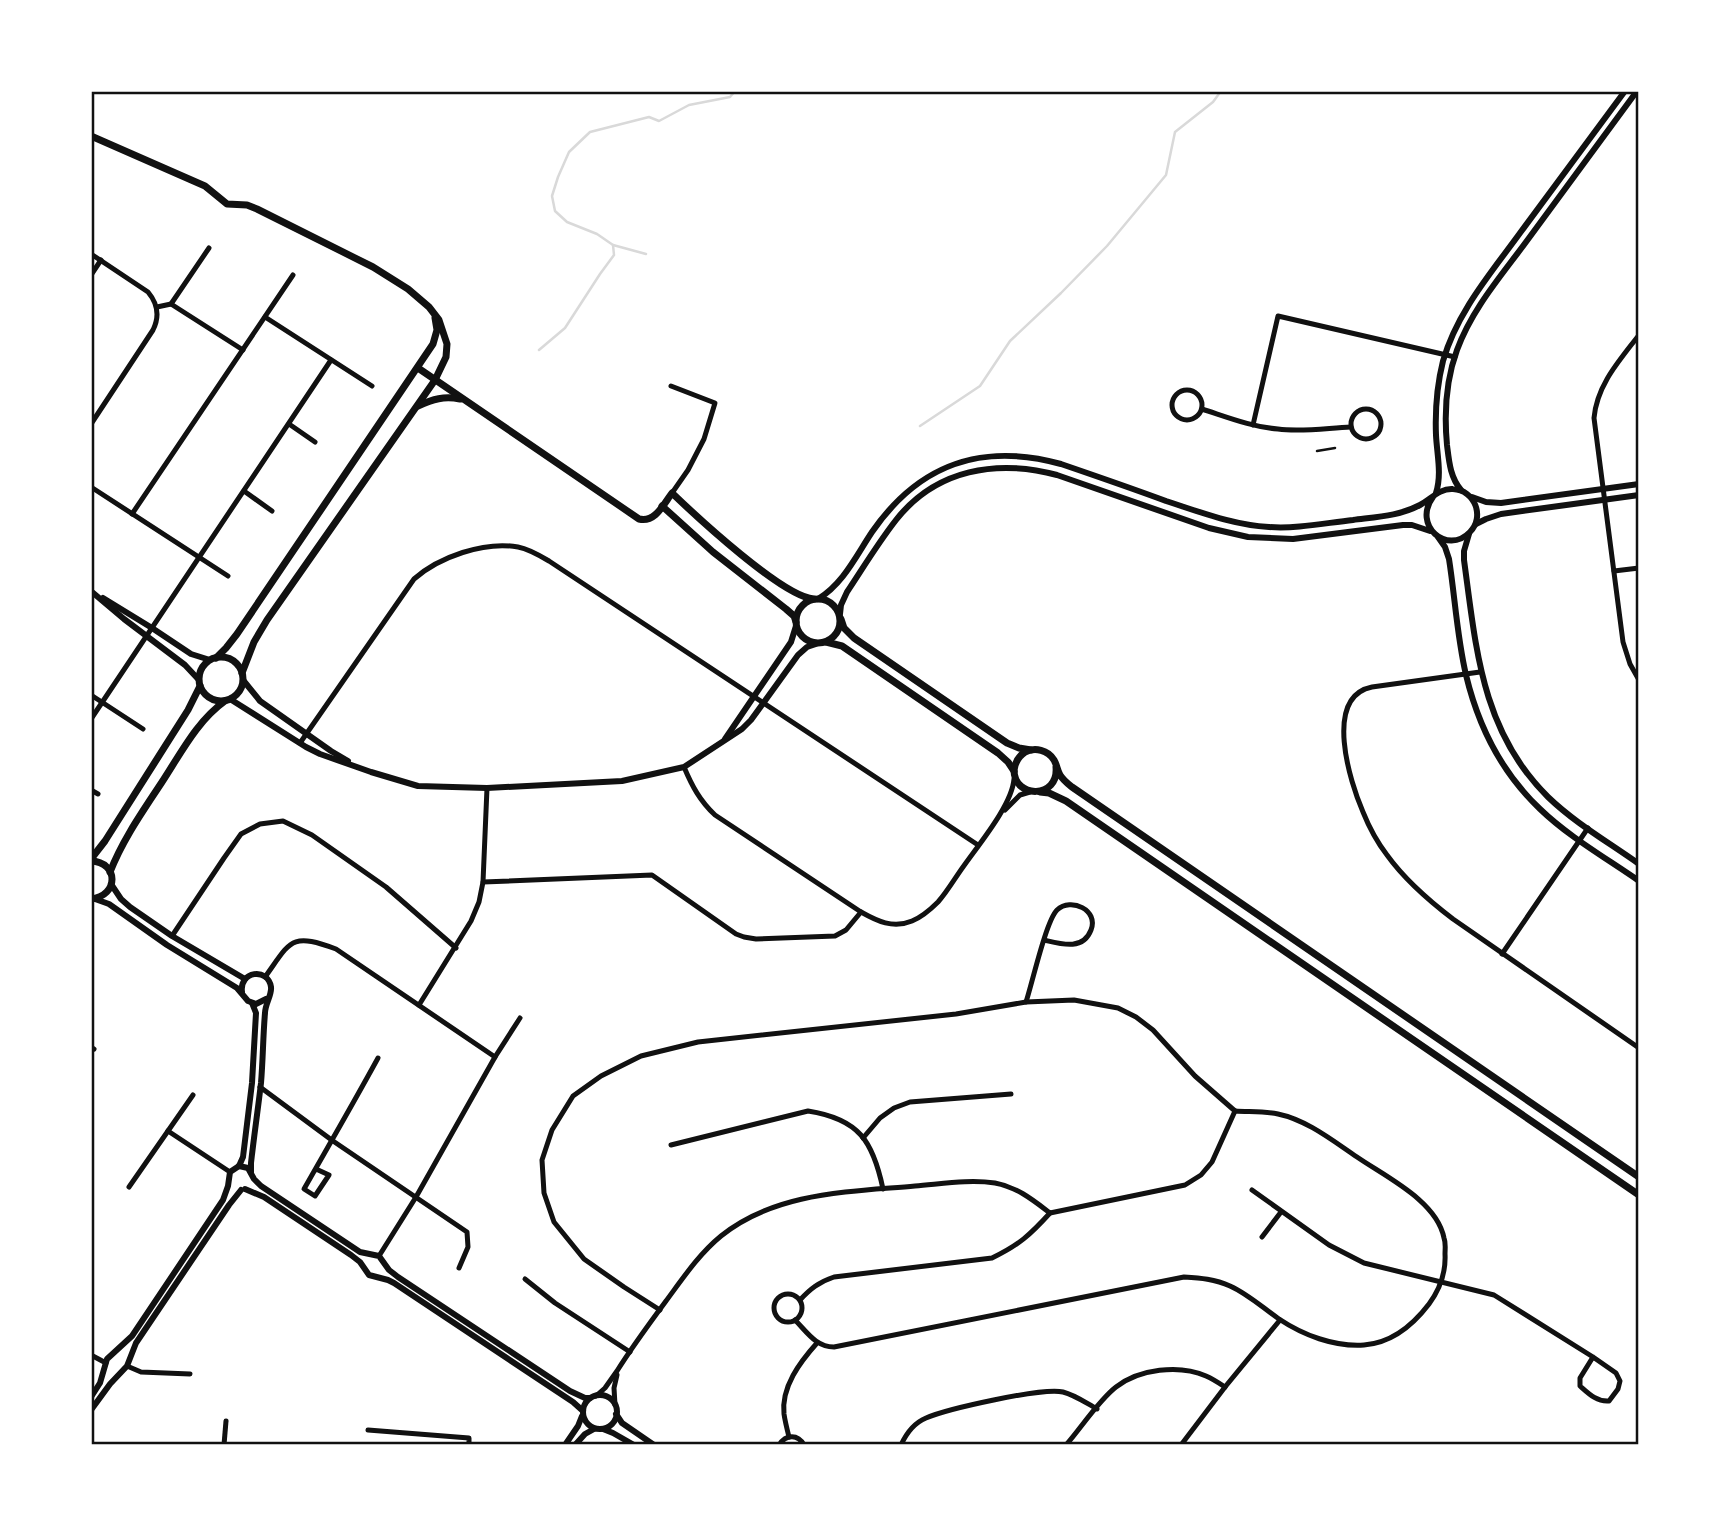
<svg xmlns="http://www.w3.org/2000/svg" width="1730" height="1536" viewBox="0 0 1730 1536" font-family="'Work Sans',sans-serif">
<rect width="100%" height="100%" fill="#fff"/>
<g fill="none" stroke-linecap="round" stroke-linejoin="round">
<g stroke="#d9d9d9" stroke-width="2.5">
<polyline points="613,245 646,254"/>
<polyline points="539,350 565,328 600,274 614,255 613,245 597,234 567,222 555,211 552,196 558,177 569,152 590,132 649,117 659,121 689,105 730,97 735,91"/>
<polyline points="920,426 980,386 1010,341 1061,293 1107,246 1166,175 1175,132 1213,102 1221,91"/>
</g>
<polyline stroke="#111" stroke-width="2.5" points="1317,451 1335,448"/>
<g stroke="#111" stroke-width="5">
<path d="M91 254 148 292C158 304 160 316 153 330L91 424"/>
<polyline points="91,275 101,260"/>
<polyline points="171,304 209,248"/>
<polyline points="157,307 171,304 243,350"/>
<polyline points="265,317 372,386"/>
<path d="M1639 335C1619 361 1597 385 1594 418L1623 642 1630 664 1639 680"/>
<polyline points="671,386 715,403 704,439 688,470 672,493"/>
<circle cx="1187" cy="405" r="15"/>
<circle cx="1366" cy="424" r="15"/>
<path d="M1202 409C1227 417 1252 427 1278 429 1302 432 1327 428 1351 427"/>
<polyline points="289,424 315,442"/>
<polyline points="1253,425 1278,316 1455,357"/>
<polyline points="91,487 228,576"/>
<polyline points="244,491 272,511"/>
<polyline points="132,514 293,275"/>
<polyline points="1614,571 1639,568"/>
<path d="M1480 672 1372 687C1323 697 1350 782 1363 812 1369 827 1377 842 1387 855 1405 880 1428 900 1453 919L1639 1048"/>
<polyline points="91,695 143,729"/>
<polyline points="91,719 331,360"/>
<path d="M300 743 414 579C439 557 484 541 518 547 529 549 539 555 549 561L978 845"/>
<path d="M684 767C692 786 700 801 715 815L861 912C877 921 893 929 912 921 922 917 930 910 938 902 947 892 955 878 963 867 979 844 1012 805 1014 779"/>
<polyline points="91,790 98,794"/>
<polyline points="1005,810 1020,795 1030,792"/>
<polyline points="483,882 652,875 736,934 744,937 756,939 835,936 846,930 861,912"/>
<polyline points="172,936 224,858 241,834 260,824 283,821 312,835 386,887 456,948"/>
<polyline points="1502,954 1588,828"/>
<path d="M265 977C291 941 290 932 336 949L495 1057"/>
<path d="M1026 1002C1032 984 1046 921 1057 910 1071 897 1099 910 1091 930 1083 951 1061 944 1044 940"/>
<polyline points="419,1005 471,921 479,902 483,882 487,788"/>
<polyline points="91,1047 94,1049"/>
<polyline points="260,1087 333,1141 467,1232 468,1247 459,1268"/>
<polyline points="168,1131 230,1172"/>
<polyline points="863,1138 880,1118 894,1108 910,1102 1011,1094"/>
<path d="M671 1145 808 1111C859 1119 873 1141 883 1189"/>
<path d="M316 1169 329 1175 315 1196 304 1189C329 1145 354 1102 378 1058"/>
<polyline points="129,1187 193,1095"/>
<path d="M1252 1190 1329 1245 1364 1263 1494 1295 1593 1357 1616 1373 1620 1381 1618 1389 1609 1401C1597 1402 1589 1394 1580 1386V1378L1593 1357"/>
<polyline points="1262,1237 1281,1212"/>
<polyline points="379,1256 416,1197 495,1057 520,1018"/>
<polyline points="525,1279 555,1303 630,1352"/>
<circle cx="788" cy="1308" r="14"/>
<path d="M800 1300C810 1289 819 1282 834 1277L992 1258C1019 1245 1030 1235 1050 1213"/>
<polyline points="660,1310 624,1287 584,1259 554,1222 544,1193 542,1160 552,1130 573,1096 601,1076 641,1056 698,1042 956,1014 1026,1002 1074,1000 1118,1008 1136,1017 1153,1030 1195,1076 1235,1111"/>
<path d="M795 1320C807 1332 816 1347 834 1347L1184 1277C1200 1278 1215 1279 1230 1286 1248 1294 1263 1308 1279 1319 1303 1335 1334 1347 1364 1345 1391 1343 1413 1325 1429 1304 1440 1289 1446 1273 1445 1254 1445 1249 1446 1243 1444 1238 1437 1201 1386 1177 1357 1157 1333 1141 1307 1120 1278 1114 1264 1111 1249 1112 1235 1111"/>
<polyline points="91,1355 106,1363"/>
<polyline points="127,1366 141,1372 190,1374"/>
<path d="M596 1396 605 1388 617 1371C632 1347 649 1324 666 1301 683 1278 699 1254 721 1236 776 1192 848 1192 915 1186 941 1184 969 1179 995 1183 1017 1187 1033 1200 1050 1213L1185 1185 1201 1175 1212 1162 1235 1111"/>
<polyline points="615,1405 614,1388 617,1375"/>
<polyline points="368,1430 469,1438 469,1445"/>
<path d="M789 1437C787 1429 785 1421 784 1414 781 1387 800 1362 817 1343"/>
<polyline points="224,1445 226,1421"/>
<path d="M779 1445C786 1434 798 1434 804 1445"/>
<path d="M901 1445C906 1434 914 1423 926 1418 947 1409 1043 1387 1063 1392 1075 1395 1086 1403 1097 1409"/>
<path d="M1066 1445C1081 1428 1099 1400 1116 1387 1139 1369 1179 1364 1206 1376 1213 1379 1219 1383 1225 1387"/>
<polyline points="1181,1445 1225,1387 1280,1320"/>
</g>
<g stroke="#111" stroke-width="6">
<path d="M1461 490C1450 477 1449 461 1447 445 1444 413 1446 380 1457 350 1472 309 1501 276 1526 242 1563 192 1600 141 1637 91"/>
<path d="M1436 493C1442 474 1437 455 1436 435 1435 410 1437 385 1443 361 1457 312 1491 273 1520 233 1555 186 1590 138 1625 91"/>
<polyline points="1472,497 1486,502 1501,503 1639,484"/>
<polyline points="1476,524 1486,519 1501,514 1639,495"/>
<path d="M1469 534 1464 551V560C1476 647 1481 731 1548 797 1575 823 1608 842 1639 864"/>
<path d="M1438 537 1445 547 1449 559C1455 597 1457 637 1466 675 1478 725 1502 773 1540 809 1569 837 1606 858 1639 881"/>
<polyline points="92,592 124,619 185,665 199,680"/>
<polyline points="103,598 152,628 191,654 210,660"/>
<path d="M818 599C843 584 856 556 872 532 919 464 981 442 1061 464 1096 476 1131 488 1166 501 1200 512 1233 525 1269 527 1297 529 1325 523 1353 520 1376 517 1400 516 1420 505 1431 499 1440 488 1453 489 1475 490 1485 517 1470 532 1447 556 1412 525 1433 497"/>
<path d="M840 614 841 605 847 592C863 568 878 543 896 520 936 469 997 459 1057 475L1209 528 1248 537 1293 539 1403 525H1412L1430 531"/>
<polyline points="243,680 260,701 331,751 348,761"/>
<polyline points="230,699 306,747 320,754 371,772 418,786 487,788 622,781 684,767 742,729 751,720 798,655 807,647 816,644"/>
<polyline points="725,739 791,642 796,626"/>
<polyline points="111,884 121,899 130,907 172,936 245,979"/>
<polyline points="95,899 109,904 167,945 237,988 248,1001 256,1004 266,999"/>
<path d="M242 992C239 971 268 967 271 987 272 995 265 1004 265 1013 263 1036 263 1059 261 1083 258 1109 254 1136 251 1163V1172"/>
<polyline points="239,1166 248,1168 254,1179 261,1186 360,1252 379,1256 389,1270 398,1277 570,1391 585,1398 590,1398"/>
<polyline points="239,1166 243,1157 252,1083 256,1013 252,1003"/>
<polyline points="245,1189 264,1197 351,1255 360,1262 369,1275 388,1280 394,1283 573,1402 583,1411"/>
<circle cx="600" cy="1412" r="17"/>
<polyline points="91,1397 100,1383 107,1359 132,1336 223,1200 228,1186 230,1172 239,1166"/>
<polyline points="91,1410 110,1384 127,1366 136,1343 229,1205 241,1190"/>
<polyline points="616,1414 622,1423 654,1445"/>
<polyline points="603,1429 613,1433 634,1445"/>
<polyline points="565,1445 578,1426 582,1416"/>
<polyline points="575,1445 585,1434 594,1429"/>
</g>
<g stroke="#111" stroke-width="7">
<polyline points="91,136 205,186 227,204 247,205 257,209 373,267 408,289 429,307 439,320 447,344 446,357 435,380 267,620 254,642 242,673"/>
<path d="M418 368 639 519C655 523 663 505 672 493 697 517 783 597 814 599"/>
<path d="M418 406C433 399 444 396 460 399"/>
<polyline points="662,506 713,552 786,609 794,616 796,622"/>
<circle cx="818" cy="621" r="22"/>
<polyline points="841,619 844,628 854,638 1007,743 1019,748 1031,750"/>
<polyline points="826,642 842,646 998,753 1008,762 1014,771"/>
<circle cx="221" cy="679" r="22"/>
<polyline points="216,658 226,648 237,634 433,344 437,330 435,318"/>
<path d="M1056 767C1059 799 1014 799 1014 770 1015 763 1019 756 1025 752 1035 747 1048 750 1054 760 1057 765 1057 770 1060 775 1063 780 1067 783 1072 787L1639 1177"/>
<polyline points="1040,792 1049,793 1066,801 1639,1195"/>
<polyline points="91,859 105,841 188,710 200,686"/>
<path d="M91 861C119 862 119 896 91 899"/>
<path d="M110 872C123 839 143 811 162 782 181 753 197 721 225 701"/>
</g>
</g>
<rect width="1730" height="1536" fill="none" stroke="#ffffff" stroke-width="186"/>
<rect x="93" y="93" width="1544" height="1350" fill="none" stroke="#111" stroke-width="2.5"/>
</svg>
